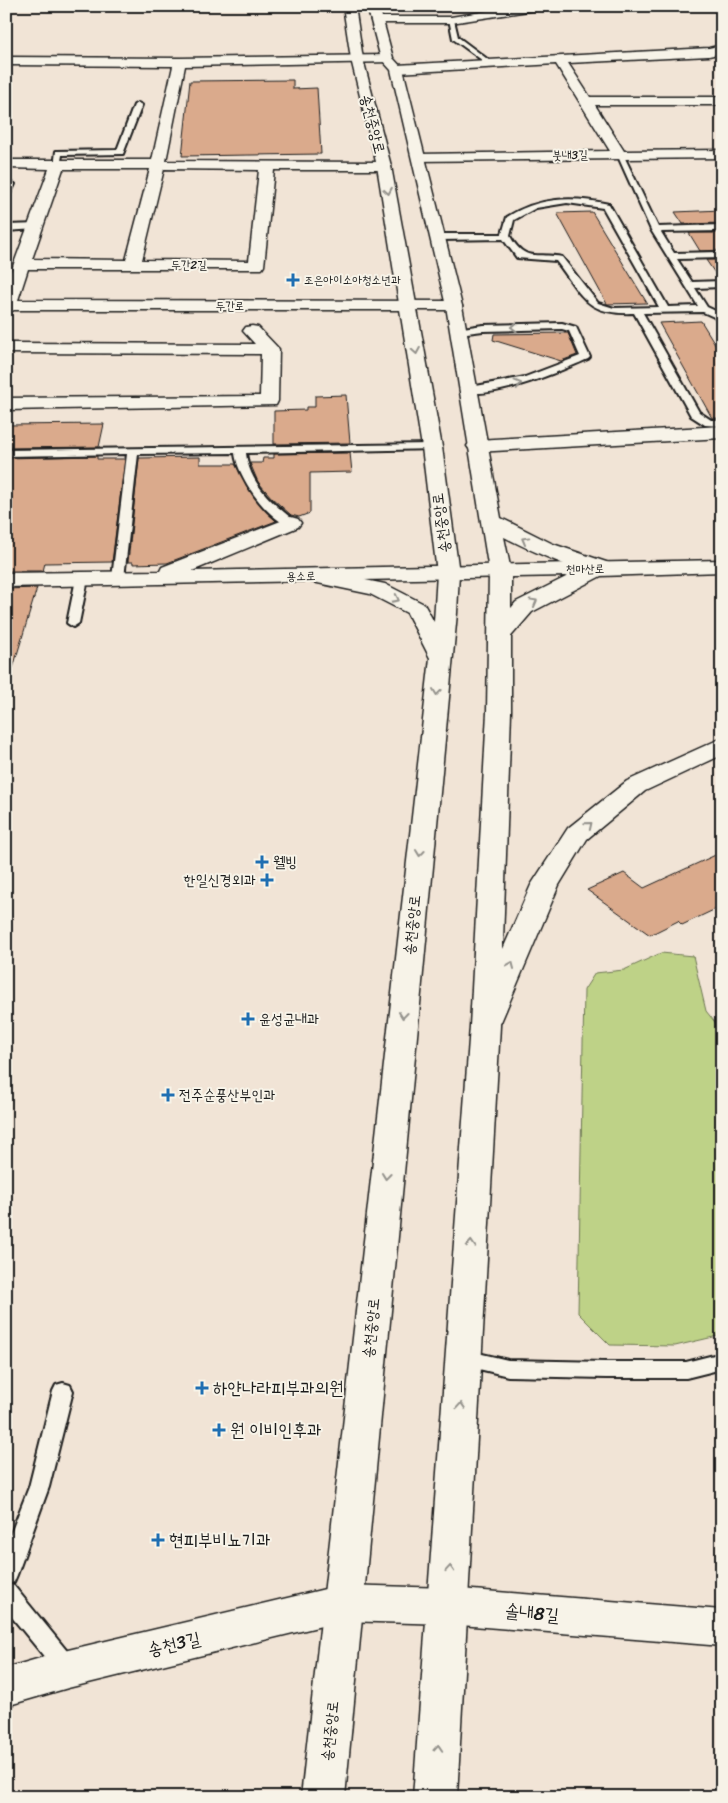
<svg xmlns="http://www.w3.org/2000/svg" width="728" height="1803" viewBox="0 0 728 1803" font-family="Sriracha,'Poor Story',sans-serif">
<rect width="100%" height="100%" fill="#f1e4d6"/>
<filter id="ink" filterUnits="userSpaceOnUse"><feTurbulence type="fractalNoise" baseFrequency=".02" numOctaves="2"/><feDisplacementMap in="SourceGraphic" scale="10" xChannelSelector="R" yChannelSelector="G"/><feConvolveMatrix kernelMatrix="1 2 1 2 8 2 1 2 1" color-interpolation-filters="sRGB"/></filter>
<g filter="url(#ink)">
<polygon fill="#bed287" stroke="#6d7752" points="661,953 693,956 706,1011 722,1031 722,1335 675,1346 610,1345 578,1313 584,990 595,973 624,970"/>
<g fill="#daaa8c" stroke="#1c1c1c">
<polygon points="293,80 293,89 317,88 321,154 182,156 190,81"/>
<polygon points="722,210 722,223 683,224 675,212"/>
<polygon points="592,212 647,303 607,304 557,213"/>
<polygon points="689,233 722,233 722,250 700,251"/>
<polygon points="706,260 722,260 722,279 719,279"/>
<polygon points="701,321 722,355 722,418 712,418 659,323"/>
<polygon points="568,333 577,355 561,361 493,340 494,334"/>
<polygon points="346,395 350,443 274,444 274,411 306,410 306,407 315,407 315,396"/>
<polygon points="104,424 99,447 6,448 6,425"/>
<polygon points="350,453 352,472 310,473 310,513 299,517 291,515 272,498 258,482 250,463 262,463 263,458 274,458 274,454"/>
<polygon points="97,456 97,459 125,459 112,562 45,563 43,571 6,571 6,458"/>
<polygon points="200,457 200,464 235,464 254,497 276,521 167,563 133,564 133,562 128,562 139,458"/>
<polygon points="37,588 13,668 6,667 6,589"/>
<polygon points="722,852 722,906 682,925 678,921 650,935 587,890 624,873 644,888"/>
</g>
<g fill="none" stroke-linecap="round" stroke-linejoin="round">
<defs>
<g id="lane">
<polygon points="449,19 454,20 458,37 494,64 494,66 490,66 453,39"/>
<polygon points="138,103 142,105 123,154 62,155 60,167 54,167 56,151 117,150 134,105"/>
<path d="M616 152 623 154 658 227 722 225V231L661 232 674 253 722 252V258L677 259 692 282 722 281V287L695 288 707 307 720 313 722 326 714 317 703 312 643 313 699 412 711 420H722V426L705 425 691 416 634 313C585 315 583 296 556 261L517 258 503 239 439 240 435 237 439 234H502L507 217C539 197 572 196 609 204L668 307 698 306 651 230ZM567 203 603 208 659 307 614 308 598 303 562 257C536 252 525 263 510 236L514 220 536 208Z"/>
<polygon points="6,180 15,184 9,196 6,196"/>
<polygon points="39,224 40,226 36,229 6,231 6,225"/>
<path d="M562 323 576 327 590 357 588 359C561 371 495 399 465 392V388L525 377 580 356 569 331 562 329 483 331 459 334 456 333V329L483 325Z"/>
<path d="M432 444 436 445V449L246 453C249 483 272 503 295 521L297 523 291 526C268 521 237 476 235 453L138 454 124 578 118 582 112 578 127 454 6 456V450Z"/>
<polygon points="82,575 88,579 79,623 73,627 67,623 76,579"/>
<polygon points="465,1350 508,1360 606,1362 686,1362 722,1353 722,1369 686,1378 606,1378 508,1376 458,1364 455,1358 458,1352"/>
<polygon points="63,1383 70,1385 73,1391 49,1487 17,1575 14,1582 8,1584 14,1586 76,1662 79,1669 76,1676 68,1679 60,1676 6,1610 6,1546 29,1487 53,1391 56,1385"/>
</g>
<g id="street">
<polygon points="517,6 547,6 541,9 451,23 377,23 371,20 377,17 451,17"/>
<polygon points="722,45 722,53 709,56 568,63 590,97 722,97 722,105 595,105 624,151 722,150 722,158 414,161 412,158 414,155 419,154 610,151 556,64 397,73 391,69 397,65 709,48"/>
<path d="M387 55 393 59 391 62 185 66 166 161 384 162 391 166 384 170H274L264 266 262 269H28L18 300 454 301 460 302 462 306 460 310H14L6 314V285L49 169 6 168V160H152L173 66 6 65V57L180 58ZM63 169H150L126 260 32 259ZM164 169 259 170 249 261 142 260Z"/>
<polygon points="252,326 258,327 279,349 278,401 276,405 6,410 6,398 260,396 261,354 6,353 6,343 255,344 243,331 246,327"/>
<polygon points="722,426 722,438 477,452 470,450 467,446 470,442 477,440"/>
<polygon points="291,517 298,519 301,523 298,527 192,571 722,560 722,572 601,576 532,612 507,641 499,643 491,641 488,636 516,602 568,576 6,587 6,573 160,571 162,567"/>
<polygon points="722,738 722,755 645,791 587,839 559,885 501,1022 496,1029 486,1032 476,1029 471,1022 531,885 568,828 627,781"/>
<polygon points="342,1585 448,1588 722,1610 722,1646 448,1624 342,1621 68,1688 6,1706 6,1668 68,1650"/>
</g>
<g id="secondary">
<polygon points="343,6 355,6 363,59 391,166 442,447 459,573 457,613 345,1797 301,1797 430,658 407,613 370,594 308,581 305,576 308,571 316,570 385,584 424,604 434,622 437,573 422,447 377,166 351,59"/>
<path d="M367 6H379L393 58 403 69 462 306 501 518 553 544 612 564 615 569 612 574C589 579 526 548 504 537L511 571V712L500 1026 457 1797H413L470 1026 487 712 489 571 446 306 391 70 381 59Z"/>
</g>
</defs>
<use href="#lane" stroke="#1c1c1c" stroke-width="4"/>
<use href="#street" stroke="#1c1c1c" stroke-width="3"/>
<use href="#secondary" stroke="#1c1c1c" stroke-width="3"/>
<use href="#lane" fill="#f7f3e8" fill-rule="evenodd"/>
<use href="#street" fill="#f7f3e8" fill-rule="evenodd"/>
<use href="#secondary" fill="#f7f3e8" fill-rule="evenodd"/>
</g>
<defs><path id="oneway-chevron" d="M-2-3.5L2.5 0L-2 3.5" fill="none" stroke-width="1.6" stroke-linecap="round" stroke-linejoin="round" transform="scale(1.25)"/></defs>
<g stroke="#94928c">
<use href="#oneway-chevron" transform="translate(388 191) rotate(80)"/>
<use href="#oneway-chevron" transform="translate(514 327) rotate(179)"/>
<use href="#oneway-chevron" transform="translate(416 351) rotate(80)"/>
<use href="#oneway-chevron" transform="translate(518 384) rotate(-15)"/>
<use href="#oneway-chevron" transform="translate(525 540) rotate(-151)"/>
<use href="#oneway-chevron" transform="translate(396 599) rotate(27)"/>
<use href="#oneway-chevron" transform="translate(534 602) rotate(-29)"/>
<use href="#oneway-chevron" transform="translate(437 692) rotate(97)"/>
<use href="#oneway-chevron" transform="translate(589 825) rotate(-39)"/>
<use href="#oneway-chevron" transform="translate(420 853) rotate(96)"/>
<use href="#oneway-chevron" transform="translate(511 965) rotate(-67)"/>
<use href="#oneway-chevron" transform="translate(403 1015) rotate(96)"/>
<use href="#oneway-chevron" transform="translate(386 1176) rotate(96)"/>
<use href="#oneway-chevron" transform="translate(471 1244) rotate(-87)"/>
<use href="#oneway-chevron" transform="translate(461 1406) rotate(-86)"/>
<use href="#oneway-chevron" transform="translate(450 1569) rotate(-86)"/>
<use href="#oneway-chevron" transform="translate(438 1748) rotate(-86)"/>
</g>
</g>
<g fill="#1f6fb2" stroke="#f7f3e8" stroke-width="2">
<path d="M290.5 272.5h5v5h5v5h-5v5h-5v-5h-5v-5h5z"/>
<path d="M259.5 854.5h5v5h5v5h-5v5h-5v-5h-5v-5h5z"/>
<path d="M264.5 872.5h5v5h5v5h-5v5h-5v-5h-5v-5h5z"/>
<path d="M245.5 1011.5h5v5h5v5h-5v5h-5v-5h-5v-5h5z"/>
<path d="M165.5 1087.5h5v5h5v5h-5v5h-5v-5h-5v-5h5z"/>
<path d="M199.5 1380.5h5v5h5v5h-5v5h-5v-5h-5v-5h5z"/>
<path d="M216.5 1422.5h5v5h5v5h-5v5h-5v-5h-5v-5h5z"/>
<path d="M155.5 1532.5h5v5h5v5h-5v5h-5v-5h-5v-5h5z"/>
</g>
<g text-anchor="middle" stroke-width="4" stroke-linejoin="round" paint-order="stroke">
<g font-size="12" fill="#1c1c1c" stroke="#f7f3e8">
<text transform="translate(570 155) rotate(-1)" y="4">붓내3길</text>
<text x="189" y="269">두간2길</text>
<text x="230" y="310">두간로</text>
<text transform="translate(585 569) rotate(-1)" y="4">천마산로</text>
<text transform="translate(301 576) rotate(-1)" y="4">용소로</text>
</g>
<g font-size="12" fill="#1c1c1c" stroke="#f7f3e8" text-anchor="start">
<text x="304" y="284">조은아이소아청소년과</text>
</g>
<g font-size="15" fill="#1c1c1c" stroke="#f7f3e8">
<text transform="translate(373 124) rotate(76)" y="5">송천중앙로</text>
<text transform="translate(441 523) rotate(-97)" y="5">송천중앙로</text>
<text transform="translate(412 925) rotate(-84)" y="5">송천중앙로</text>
<text transform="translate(371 1328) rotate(-84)" y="5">송천중앙로</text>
<text transform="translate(330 1731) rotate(-84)" y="5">송천중앙로</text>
</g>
<g font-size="15" fill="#1c1c1c" stroke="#f7f3e8" text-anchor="start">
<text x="273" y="867">웰빙</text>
<text x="256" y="885" text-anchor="end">한일신경외과</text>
<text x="259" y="1024">윤성균내과</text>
<text x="179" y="1100">전주순풍산부인과</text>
</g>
<g font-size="18" fill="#1c1c1c" stroke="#f7f3e8" text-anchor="start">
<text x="213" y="1394">하얀나라피부과의원</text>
<text x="230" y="1436">원 이비인후과</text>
<text x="169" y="1546">현피부비뇨기과</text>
</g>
<g font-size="18" fill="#1c1c1c" stroke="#f7f3e8">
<text transform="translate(532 1613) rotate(5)" y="6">솔내8길</text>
<text transform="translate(174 1644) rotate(-13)" y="6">송천3길</text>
</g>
</g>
<rect width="728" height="1803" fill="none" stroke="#f7f3e8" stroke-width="25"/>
<rect x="12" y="12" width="703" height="1778" fill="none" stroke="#1c1c1c" stroke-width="2" filter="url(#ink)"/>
</svg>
